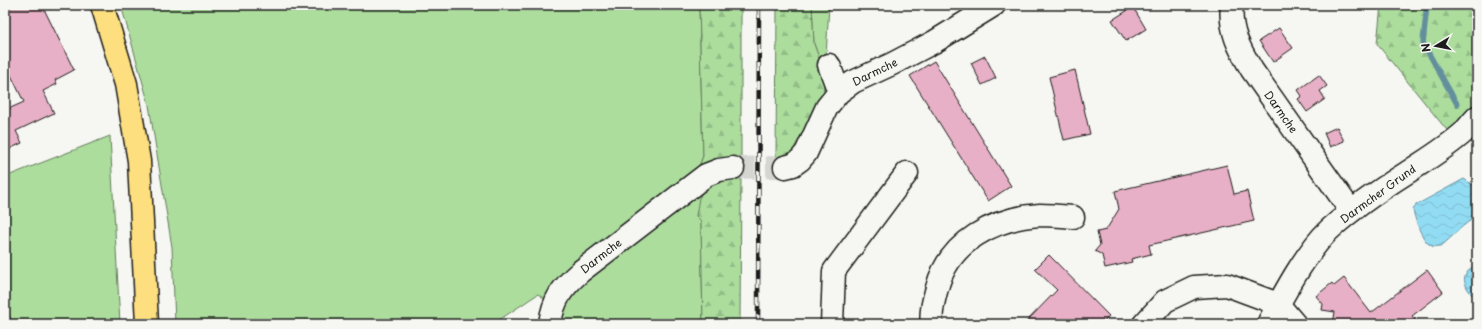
<svg xmlns="http://www.w3.org/2000/svg" width="1482" height="329" viewBox="0 0 1482 329" font-family="'Playpen Sans',sans-serif">
<defs>
<pattern id="forest-firs" width="22" height="20" patternUnits="userSpaceOnUse"><rect width="22" height="20" fill="#acdd9d"/><path d="M5 1l3.5 6h-7zM16 11l3.5 6h-7z" fill="#93bd87"/></pattern>
<pattern id="water-waves" width="16" height="10" patternUnits="userSpaceOnUse"><rect width="16" height="10" fill="#92dcf3"/><path d="M0 5q4-4 8 0t8 0" fill="none" stroke="#7dbcd0"/></pattern>
</defs>
<rect width="100%" height="100%" fill="#f6f6f2"/>
<filter id="ink" filterUnits="userSpaceOnUse"><feTurbulence type="fractalNoise" baseFrequency=".025" numOctaves="2"/><feDisplacementMap in="SourceGraphic" scale="8" xChannelSelector="R" yChannelSelector="G"/><feConvolveMatrix kernelMatrix="1 2 1 2 8 2 1 2 1" color-interpolation-filters="sRGB"/></filter>
<g filter="url(#ink)">
<g fill="#acdd9d" stroke="#647c5c">
<polygon points="121,5 699,5 703,156 697,172 548,302 538,294 493,324 175,324 172,247 149,105"/>
<polygon points="812,5 829,5 825,74 814,44"/>
<polygon points="110,136 120,324 13,324 5,305 5,177"/>
<polygon points="708,181 696,216 701,221 703,324 556,324 573,286"/>
</g>
<g fill="url(#forest-firs)" stroke="#647c5c">
<polygon points="699,5 741,5 741,160 714,162 697,172 703,156"/>
<polygon points="777,5 812,5 814,44 825,74 822,105 805,144 789,158 776,159"/>
<polygon points="1381,5 1477,5 1477,101 1450,134 1377,44"/>
<polygon points="741,176 740,324 703,324 701,221 696,216 699,198 708,181"/>
</g>
<g fill="url(#water-waves)" stroke="#638f9d">
<path d="M1464 179 1477 188V217C1463 223 1453 237 1441 246 1438 246 1434 247 1432 246 1422 242 1415 219 1413 210L1416 205Z"/>
<path d="M1477 264V301C1464 285 1457 277 1477 264Z"/>
</g>
<g fill="none" stroke-linecap="round" stroke-linejoin="round">
<polyline stroke="#638f9d" stroke-width="5.5" points="1427,5 1423,43 1457,104"/>
</g>
<g fill="#e8b0c6" stroke="#1c1c1c">
<polygon points="5,5 42,5 74,70 55,80 57,84 43,91 54,113 16,131 22,143 5,151 5,109 6,110 24,102 5,63"/>
<polygon points="1133,7 1146,29 1126,41 1112,20"/>
<polygon points="1279,28 1293,48 1273,62 1259,41"/>
<polygon points="985,56 996,78 982,85 971,63"/>
<polygon points="934,61 1011,186 988,201 910,76"/>
<polygon points="1075,70 1090,134 1064,140 1049,77"/>
<polygon points="1319,75 1327,86 1320,91 1325,99 1307,112 1298,99 1302,96 1298,90"/>
<polygon points="1337,127 1344,141 1330,147 1324,133"/>
<polygon points="1227,165 1234,194 1247,191 1254,221 1149,245 1151,254 1131,259 1132,262 1105,268 1102,255 1095,251 1100,245 1097,232 1106,230 1119,209 1115,191"/>
<polygon points="1049,255 1109,316 1102,324 1024,324 1057,290 1035,269"/>
<polygon points="1427,270 1443,292 1412,316 1418,324 1333,324 1335,312 1322,310 1323,304 1316,296 1332,283 1334,286 1344,278 1371,313"/>
</g>
<g fill="none" stroke-linecap="round" stroke-linejoin="round">
<polyline stroke="#d5d5d2" stroke-width="22" stroke-dasharray="22 11" stroke-linecap="butt" points="733,168 785,167"/>
<defs>
<g id="minor">
<path d="M1232 5C1229 30 1240 50 1252 70L1351 211"/>
<polyline points="829,65 839,92"/>
<polyline points="785,167 793,165 800,160 806,153 827,107 839,92 853,82 892,64 934,42 994,5"/>
<path d="M550 324C553 299 563 287 581 271L706 175 719 170 733 168"/>
<polyline points="832,324 834,271 907,173"/>
<path d="M932 324C930 312 934 299 937 288 949 241 995 218 1040 215 1051 215 1062 216 1073 217"/>
<polyline points="1144,324 1165,301 1194,287 1227,285 1278,304 1295,324"/>
<path d="M1268 324C1283 295 1306 252 1329 230 1353 208 1381 189 1408 172 1426 160 1446 148 1463 133 1468 128 1472 122 1477 117"/>
</g>
<polyline id="major" points="102,5 126,84 139,161 147,324"/>
</defs>
<use href="#minor" stroke="#1c1c1c" stroke-width="25"/>
<use href="#major" stroke="#1c1c1c" stroke-width="25"/>
<use href="#minor" stroke="#f6f6f2" stroke-width="22"/>
<use href="#major" stroke="#fddf80" stroke-width="22"/>
<defs>
<polyline id="rail" points="758,324 759,5"/>
</defs>
<use href="#rail" stroke="#1c1c1c" stroke-width="4.5"/>
<use href="#rail" stroke="#f6f6f2" stroke-width="3" stroke-dasharray="9" stroke-linecap="butt"/>
</g>
</g>
<g text-anchor="middle" stroke-width="3" stroke-linejoin="round" paint-order="stroke">
<g font-size="11" fill="#1c1c1c" stroke="#f6f6f2">
<text transform="translate(875 72) rotate(-26)" y="4">Darmche</text>
<text transform="translate(1281 112) rotate(55)" y="4">Darmche</text>
<text transform="translate(1378 194) rotate(-36)" y="4">Darmcher Grund</text>
<text transform="translate(601 256) rotate(-38)" y="4">Darmche</text>
</g>
</g>
<rect width="1482" height="329" fill="none" stroke="#f6f6f2" stroke-width="20"/>
<rect x="10" y="10" width="1462" height="309" fill="none" stroke="#1c1c1c" stroke-width="1.5" filter="url(#ink)"/>
<g transform="translate(1436 46) rotate(260)" stroke="#f6f6f2" stroke-width="3" paint-order="stroke">
<path d="M0-3L7 15L0 10L-7 15Z" fill="#1c1c1c"/>
<text y="-6" font-size="11" font-weight="bold" text-anchor="middle" fill="#1c1c1c">N</text>
</g>
</svg>
